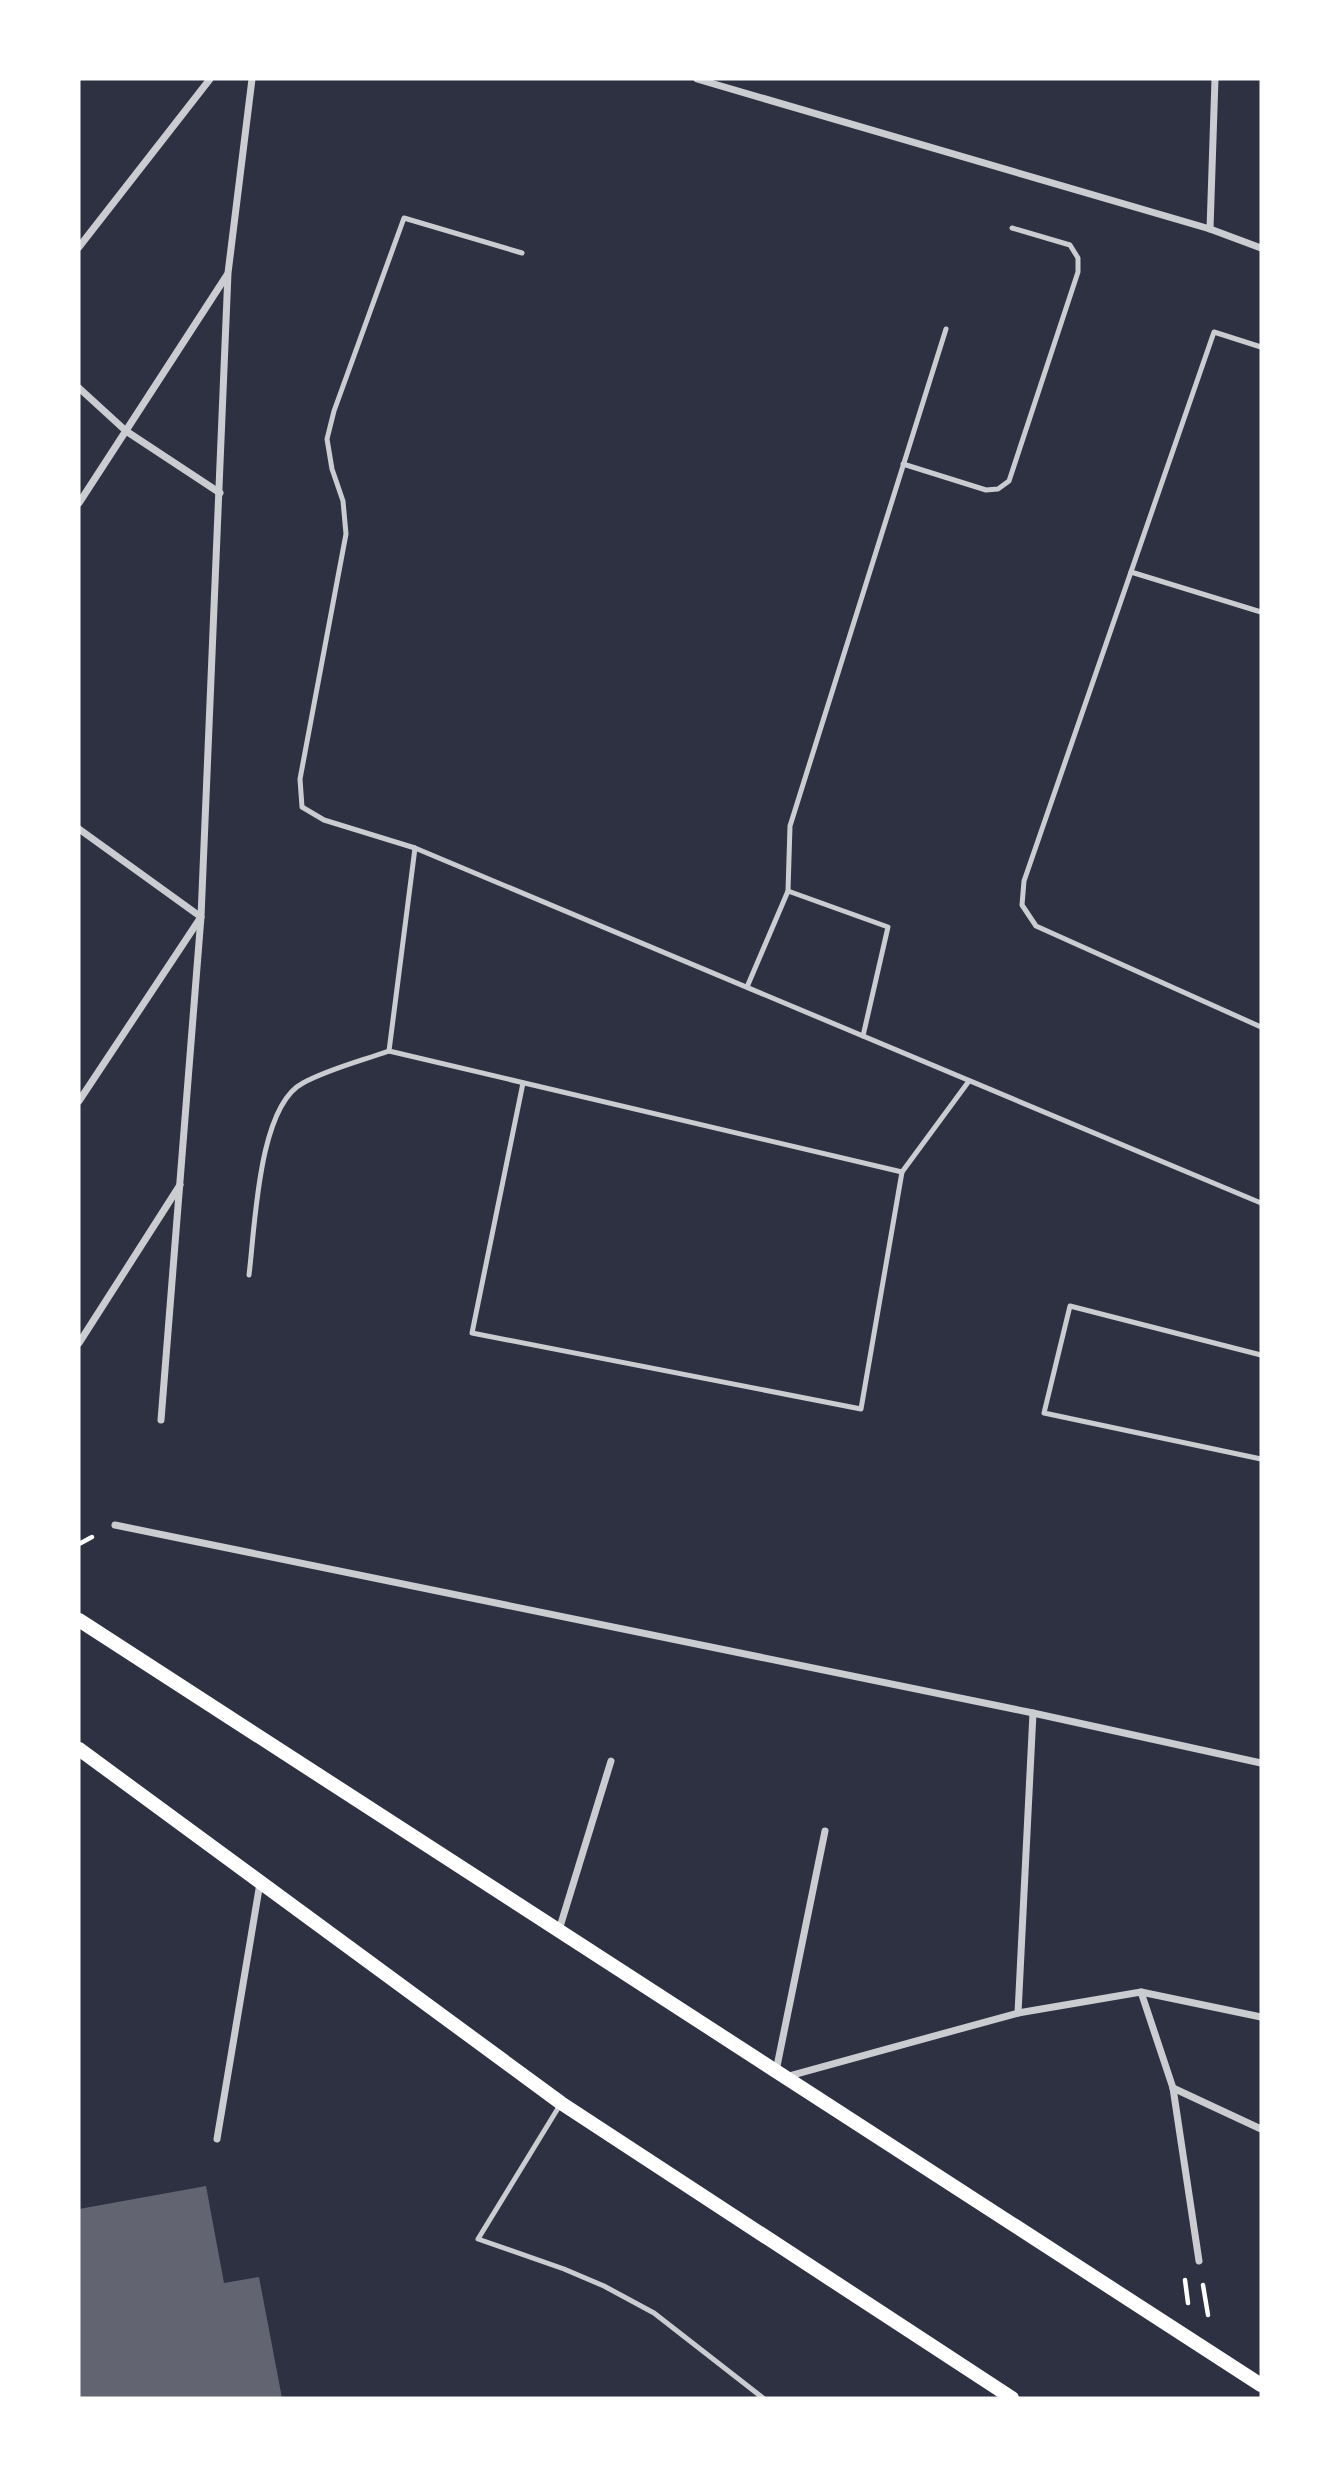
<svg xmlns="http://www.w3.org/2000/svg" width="1340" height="2477" viewBox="0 0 1340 2477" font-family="'Roboto Serif',serif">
<rect width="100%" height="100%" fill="#2d3142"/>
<polygon fill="#626471" points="206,2186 224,2283 259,2277 282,2398 79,2398 79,2209"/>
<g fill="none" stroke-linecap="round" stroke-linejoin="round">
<g stroke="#fff" stroke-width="4.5">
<polyline points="79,1544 92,1537"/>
<polyline points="1185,2280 1188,2303"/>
<polyline points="1203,2285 1208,2315"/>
</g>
<g stroke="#caccd0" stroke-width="5">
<polyline points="522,253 404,218 334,411 327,439 332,469 343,501 346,534 300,779 302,807 324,820 415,848 1261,1203"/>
<polyline points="1261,347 1214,332 1024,881 1022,905 1036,926 1261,1027"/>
<polyline points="903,464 986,490 998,489 1009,481 1078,272 1078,258 1070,245 1012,228"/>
<polyline points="1131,572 1261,612"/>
<polyline points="415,848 389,1051 902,1172 969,1081"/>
<polyline points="788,891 790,826 946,329"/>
<polyline points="747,987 788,891 888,927 863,1036"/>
<polyline points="523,1083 472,1333 861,1409 902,1172"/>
<path d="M249 1275C255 1228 258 1106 303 1083 329 1069 361 1061 389 1051"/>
<polyline points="1261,1355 1070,1306 1044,1413 1261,1459"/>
<polyline points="560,2105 478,2239 564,2269 604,2286 654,2313 763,2398"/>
</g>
<g stroke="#caccd0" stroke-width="7">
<polyline points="697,79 1210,229 1261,248"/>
<polyline points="1210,229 1215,79"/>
<polyline points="79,247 210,79"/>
<polyline points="79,388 126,431 220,493"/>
<polyline points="79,503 227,275"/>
<polyline points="79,829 201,917 79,1101"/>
<polyline points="79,1343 180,1185"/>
<polyline points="161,1420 201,917 228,273 252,79"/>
<polyline points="115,1525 1033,1713 1261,1763"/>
<polyline points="559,1930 611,1761"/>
<polyline points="1141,1992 1173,2088 1199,2261"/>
<polyline points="1018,2013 1033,1713"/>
<polyline points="776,2071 825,1831"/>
<polyline points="785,2077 1018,2013 1141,1992 1261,2017"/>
<polyline points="1173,2088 1261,2129"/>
<polyline points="217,2139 260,1883"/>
</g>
<g stroke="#fff" stroke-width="14">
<polyline points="79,1620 1261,2385"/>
<polyline points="79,1749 561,2103 1012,2398"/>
</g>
</g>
<rect width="1340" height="2477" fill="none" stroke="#ffffff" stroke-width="161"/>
</svg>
